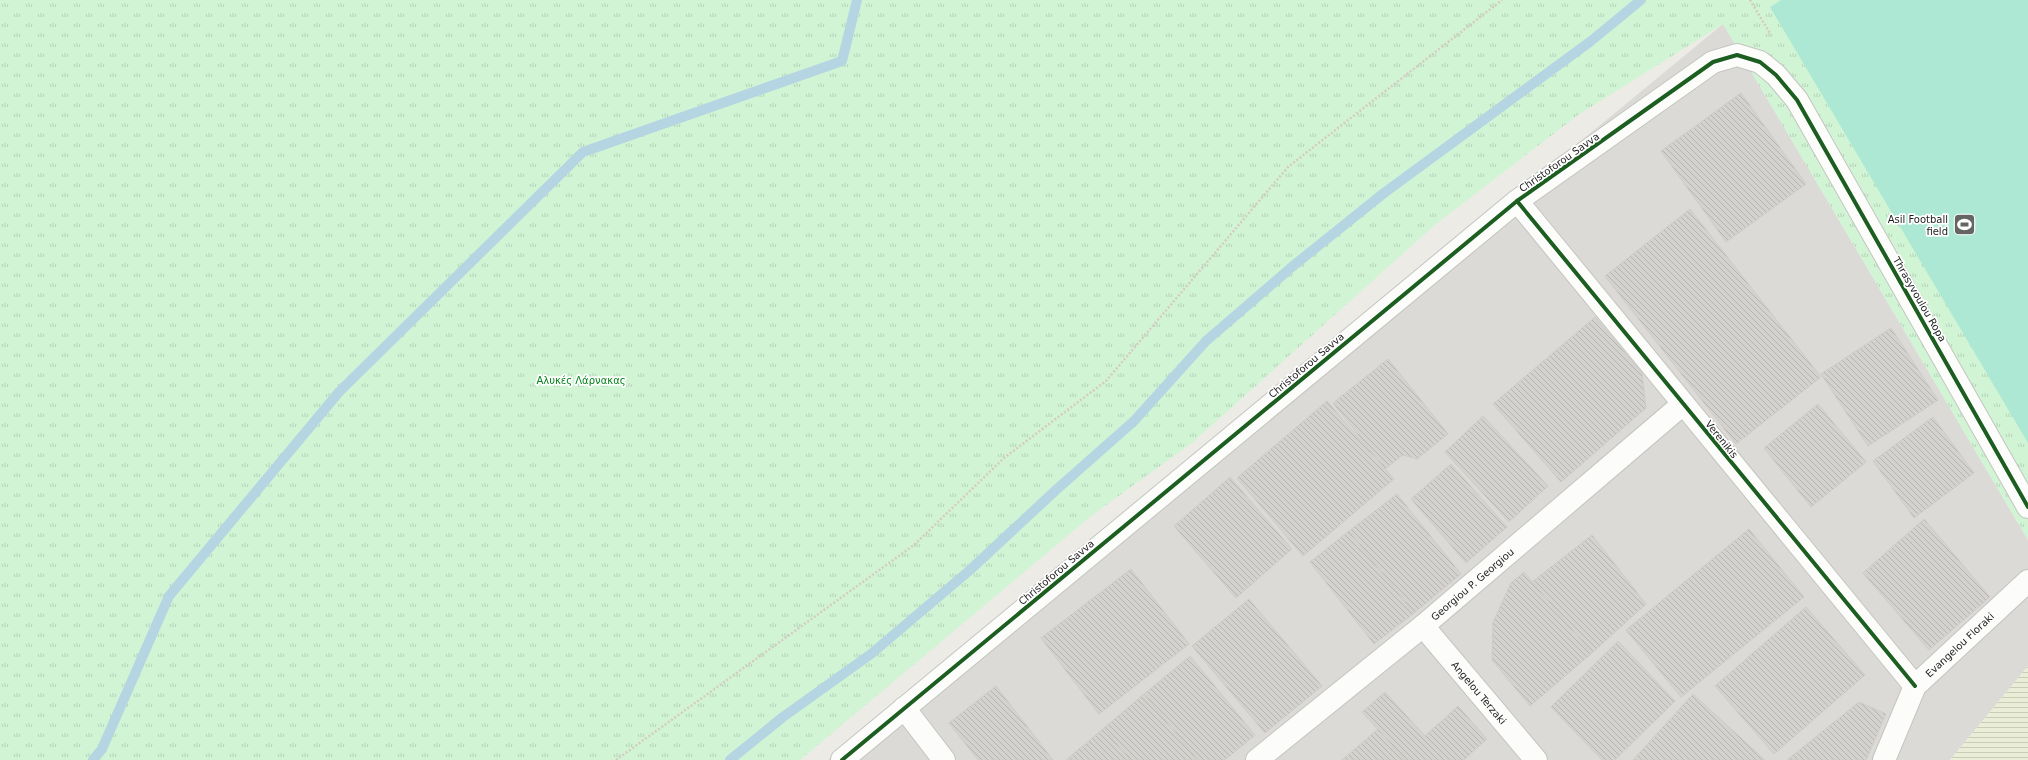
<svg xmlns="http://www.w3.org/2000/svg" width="2028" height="760" viewBox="0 0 2028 760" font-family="'DejaVu Sans',sans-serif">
<defs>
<pattern id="farmland-rules" width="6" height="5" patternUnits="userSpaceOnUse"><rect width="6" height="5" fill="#ebeed7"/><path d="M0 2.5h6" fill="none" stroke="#c9ccb8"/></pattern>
<pattern id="park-tufts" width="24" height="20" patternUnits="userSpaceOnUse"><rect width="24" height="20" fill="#d1f5d4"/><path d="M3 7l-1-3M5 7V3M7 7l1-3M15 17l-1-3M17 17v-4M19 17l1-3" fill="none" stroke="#b3d2b6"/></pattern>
<pattern id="building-back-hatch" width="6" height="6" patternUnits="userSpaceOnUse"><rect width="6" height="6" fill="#d4d2ce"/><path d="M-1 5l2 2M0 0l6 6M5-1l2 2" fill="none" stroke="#b6b4b0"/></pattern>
</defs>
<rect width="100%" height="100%" fill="#ecebe5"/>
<polygon fill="#dbdad7" points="1723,24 2028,540 2028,666 1950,760 828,760"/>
<polygon fill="url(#farmland-rules)" points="2028,666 2028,760 1950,760"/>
<polygon fill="url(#park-tufts)" points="0,0 2028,0 2028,540 1723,24 1578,115 1436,224 1193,442 1091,516 800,760 0,760"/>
<polygon fill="#ade8d4" points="1781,0 2028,0 2028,443 1770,7"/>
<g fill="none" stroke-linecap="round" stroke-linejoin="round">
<g stroke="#b6d5e2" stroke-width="10">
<polyline points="93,760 102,749 169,596 339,392 583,152 842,61 857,0"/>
<polyline points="730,760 783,717 871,654 970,570 1056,490 1134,421 1206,341 1293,266 1384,193 1591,41 1641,0"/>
</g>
</g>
<g fill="url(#building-back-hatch)" stroke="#cfccc7">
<polygon points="1741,93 1806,184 1726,242 1661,151"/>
<polygon points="1690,209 1821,377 1736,444 1605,276"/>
<polygon points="1595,317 1642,373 1646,408 1561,482 1493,404"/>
<polygon points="1891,328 1938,400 1868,446 1821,374"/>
<polygon points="1388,359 1448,434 1417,459 1403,455 1385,469 1333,403"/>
<polygon points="1327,401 1394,479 1303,556 1237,478"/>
<polygon points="1818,404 1866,462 1811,507 1764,448"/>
<polygon points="1483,416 1548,486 1509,522 1445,452"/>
<polygon points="1933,417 1974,473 1914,518 1873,461"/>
<polygon points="1451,464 1507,527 1466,563 1411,499"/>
<polygon points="1230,477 1292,549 1236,598 1174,526"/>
<polygon points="1397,494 1461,574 1414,613 1349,531"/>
<polygon points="1924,519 1990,597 1929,650 1863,573"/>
<polygon points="1749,529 1804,597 1681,697 1626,630"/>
<polygon points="1349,531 1414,613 1374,644 1310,562"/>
<polygon points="1592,535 1646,604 1592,653 1532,582"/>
<polygon points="1131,569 1189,644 1099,714 1041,638"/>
<polygon points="1524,572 1592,653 1530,706 1492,660 1493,622 1511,583"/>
<polygon points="1249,599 1322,686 1265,733 1192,646"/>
<polygon points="1806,607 1865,675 1774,754 1715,686"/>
<polygon points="1618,641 1675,701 1615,760 1602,760 1551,707"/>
<polygon points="1190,656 1255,735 1225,760 1198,760 1144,694"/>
<polygon points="996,686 1053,760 978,760 949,723"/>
<polygon points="1385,692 1425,736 1458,706 1487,739 1464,760 1405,760 1362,712"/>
<polygon points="1144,694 1198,760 1130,760 1104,728"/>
<polygon points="1693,694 1765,760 1633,760"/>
<polygon points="1859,702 1886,714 1866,760 1787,760"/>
<polygon points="1104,728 1130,760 1066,760"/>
<polygon points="1378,729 1405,760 1342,760"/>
</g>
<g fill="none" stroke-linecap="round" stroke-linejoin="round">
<defs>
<g id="minor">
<polyline points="1517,201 1915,686"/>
<path id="s1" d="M1423 626 1536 760"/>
<polyline points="904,708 944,760"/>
<polyline points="842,760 1517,201 1713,62 1737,55 1760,62 1776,75 1797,100 2028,507"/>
<path id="s2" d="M1257 760 1423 626 1683 404"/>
<path id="s3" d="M1884 760 1915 686 2028 581"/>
</g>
</defs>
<use href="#minor" stroke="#c4c4c1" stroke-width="24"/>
<g stroke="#d7c9c4" stroke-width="2.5" stroke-dasharray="2 2" stroke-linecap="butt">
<polyline points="1750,0 1771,35"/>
<polyline points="616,760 914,545 1004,458 1106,381 1288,167 1502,0"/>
</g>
<use href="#minor" stroke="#fcfcfb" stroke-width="22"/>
<defs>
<g id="cycleway">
<polyline points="1517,201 1915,686"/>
<polyline points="842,760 1517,201 1713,62 1737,55 1760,62 1776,75 1797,100 2028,507"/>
</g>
</defs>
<use href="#cycleway" stroke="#fff" stroke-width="6"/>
<use href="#cycleway" stroke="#1b5e20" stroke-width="4"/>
</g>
<defs>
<symbol id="stadium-square" viewBox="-11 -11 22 22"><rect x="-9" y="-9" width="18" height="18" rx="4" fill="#656563" stroke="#fff"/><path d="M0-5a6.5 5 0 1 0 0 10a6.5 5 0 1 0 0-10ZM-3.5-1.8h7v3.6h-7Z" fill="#fff"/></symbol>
</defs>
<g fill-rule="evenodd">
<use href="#stadium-square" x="1952" y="212" width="25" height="25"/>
</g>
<g text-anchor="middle" stroke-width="3.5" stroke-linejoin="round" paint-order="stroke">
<g font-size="10" fill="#1d1d1d" stroke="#fff">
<text transform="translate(1559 162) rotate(-35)" y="4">Christoforou Savva</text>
<text transform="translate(1920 299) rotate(60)" y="4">Thrasyvoulou Ropa</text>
<text transform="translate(1306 365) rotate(-40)" y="4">Christoforou Savva</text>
<text transform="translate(1722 439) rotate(51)" y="4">Verenikis</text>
<text transform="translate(1056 572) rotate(-40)" y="4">Christoforou Savva</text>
<text dy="4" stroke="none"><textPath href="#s2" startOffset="278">Georgiou P. Georgiou</textPath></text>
<text dy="4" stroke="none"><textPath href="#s3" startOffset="141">Evangelou Floraki</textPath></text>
<text dy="4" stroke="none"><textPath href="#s1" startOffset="87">Angelou Terzaki</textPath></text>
</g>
<g font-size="10" fill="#1d1d1d" stroke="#fff" text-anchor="end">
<text x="1948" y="223">Asil Football<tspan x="1948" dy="12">field</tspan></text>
</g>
<g font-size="10" fill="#03831b" stroke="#fff">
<text x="581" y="384">Αλυκές Λάρνακας</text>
</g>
</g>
</svg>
